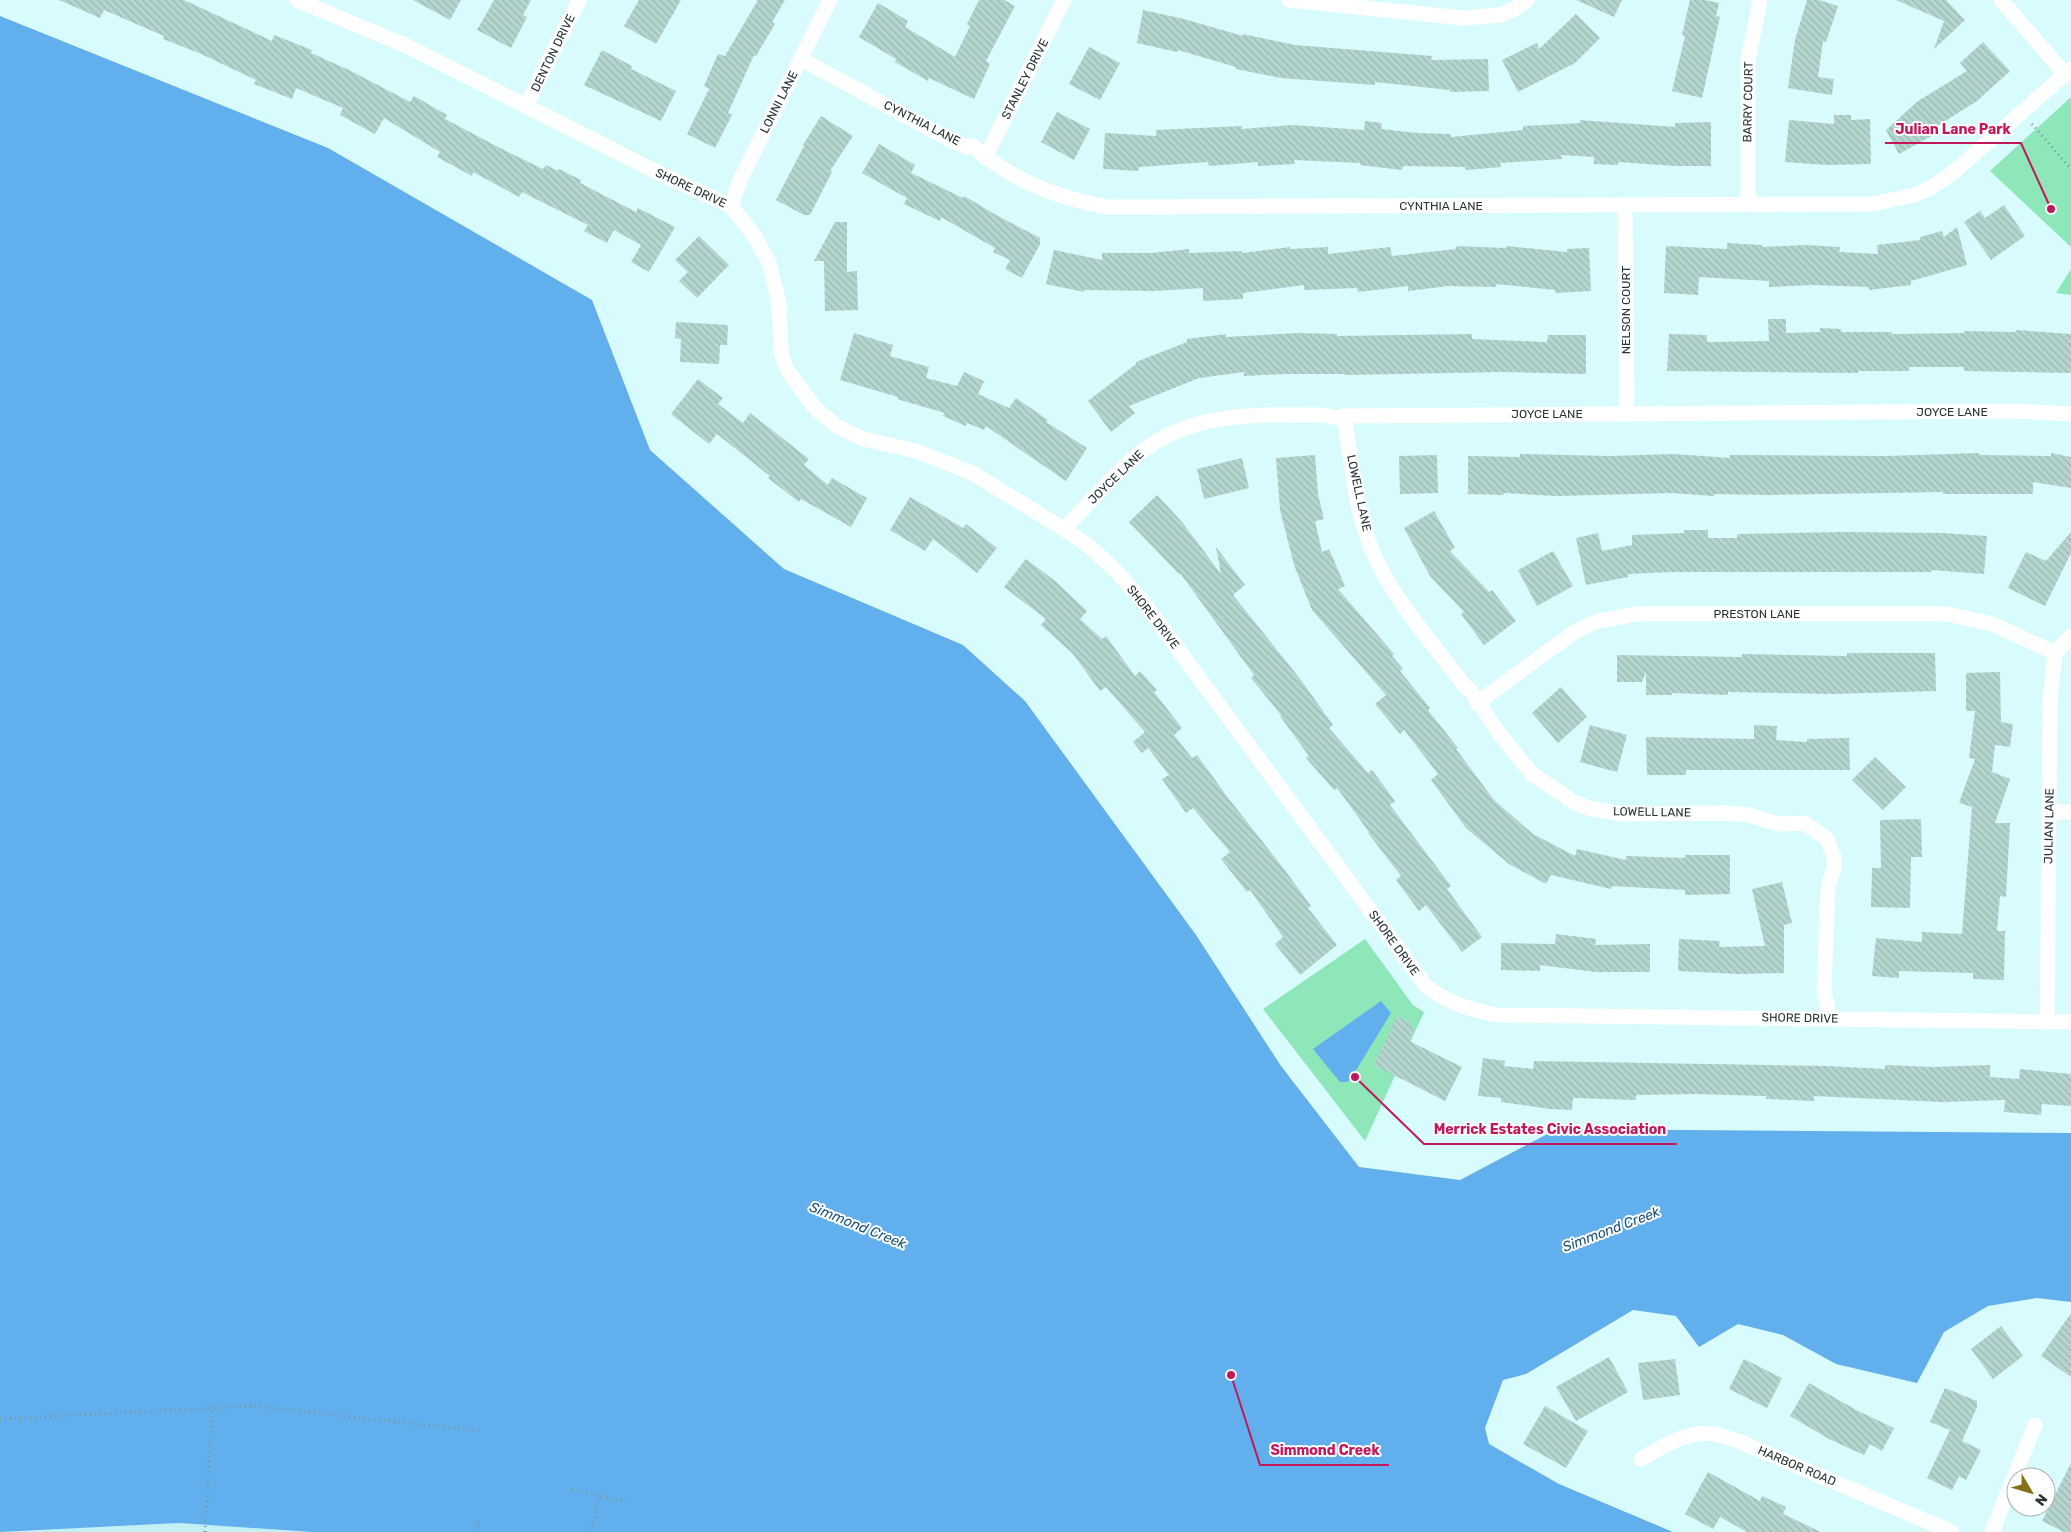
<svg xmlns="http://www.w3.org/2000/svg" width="2071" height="1532" viewBox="0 0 2071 1532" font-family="Rubik,sans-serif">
<defs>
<pattern id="building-back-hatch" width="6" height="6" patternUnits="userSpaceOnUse" patternTransform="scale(1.25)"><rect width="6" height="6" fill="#b5d6cf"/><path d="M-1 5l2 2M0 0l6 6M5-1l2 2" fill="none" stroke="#9cb8b2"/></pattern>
</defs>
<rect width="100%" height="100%" fill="#d8fbfd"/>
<polygon fill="#c3f0f3" points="179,1523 312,1532 2,1532"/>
<g fill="#8de7b9">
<polygon points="2071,97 2071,247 1990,171"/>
<polygon points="2071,269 2071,295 2056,293"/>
<polygon points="1365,939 1413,1005 1424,1012 1365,1141 1263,1009"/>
</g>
<g fill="#62afed">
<polygon points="0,16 328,148 592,300 650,450 784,569 963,645 1025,701 1196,935 1281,1066 1359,1167 1460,1180 1557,1129 2071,1133 2071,1302 2037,1298 1988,1306 1944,1332 1917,1383 1836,1364 1783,1335 1738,1324 1699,1347 1676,1316 1633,1310 1526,1374 1503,1380 1485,1428 1489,1444 1559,1484 1673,1532 312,1532 179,1523 0,1532"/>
<polygon points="1381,1001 1391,1013 1350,1080 1346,1082 1340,1082 1313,1049"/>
</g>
<g fill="url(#building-back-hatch)">
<polygon points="59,0 184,0 272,41 274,35 312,50 311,53 349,70 410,102 414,96 447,115 445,119 500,148 543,169 546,165 558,171 559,169 581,180 580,183 636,212 638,208 675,227 649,272 631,262 641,245 614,230 607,243 584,231 588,225 522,192 519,197 473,172 472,176 437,157 440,152 384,118 375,134 340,115 343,108 296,88 292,99 254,84 256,80 199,53 163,39 164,36 104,10 100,18"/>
<polygon points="413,0 461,0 450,20"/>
<polygon points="494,0 531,0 523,15 527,17 511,48 477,30"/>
<polygon points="639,0 681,0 656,44 624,26"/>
<polygon points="758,0 785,0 772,22 775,24 756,56 754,55 728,113 732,115 715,148 687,134 709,89 704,86 718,54 725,56"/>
<polygon points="979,0 1004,0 1015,6 986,61 990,64 974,99 929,78 928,81 895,62 896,59 859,37 878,3 908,21 905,27 955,57 970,26 967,24"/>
<polygon points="1576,0 1622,0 1614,17"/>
<polygon points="1690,0 1705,0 1719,3 1716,16 1720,17 1702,98 1672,91 1685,36 1682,35"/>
<polygon points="1807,0 1819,0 1838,6 1826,42 1823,41 1818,77 1834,79 1832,95 1788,88 1795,40"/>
<polygon points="1896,0 1946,0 1965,20 1934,49 1944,21"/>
<polygon points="1143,10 1184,19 1243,36 1243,34 1295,45 1432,56 1431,60 1488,59 1489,91 1450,92 1450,90 1375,82 1375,85 1281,78 1236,69 1236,67 1178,50 1177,52 1137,43"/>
<polygon points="1576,14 1600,38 1575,63 1518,92 1502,60 1537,43 1539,49"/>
<polygon points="1983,42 2010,71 1977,101 1931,130 1933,135 1899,154 1886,130 1918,101 1967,71 1960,63"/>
<polygon points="1089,47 1120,63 1100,100 1069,84"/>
<polygon points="602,50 632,66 631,69 676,91 661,121 584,85"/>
<polygon points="1057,112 1090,129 1074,160 1041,142"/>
<polygon points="1834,115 1851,115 1851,120 1870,119 1871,164 1827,165 1785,162 1789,120 1834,124"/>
<polygon points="821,116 853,136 830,171 832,172 810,215 804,215 776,200 804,146 803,145"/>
<polygon points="1580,120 1675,127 1675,123 1711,122 1711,166 1676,166 1618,162 1618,165 1594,164 1594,157 1561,155 1562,159 1500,163 1501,167 1466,170 1465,167 1403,166 1402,170 1360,165 1360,163 1294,160 1295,164 1258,166 1258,162 1209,166 1208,162 1139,167 1138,171 1103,169 1105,133 1156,136 1156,130 1242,126 1242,129 1292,125 1364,130 1365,121 1382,123 1381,129 1417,133 1451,134 1451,137 1523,130 1523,126 1580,123"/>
<polygon points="879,144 915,165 911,173 963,198 964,196 998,216 1040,238 1040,244 1022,278 1005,269 1010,260 993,252 995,248 941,217 940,221 904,204 907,198 862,173"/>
<polygon points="2004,205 2025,236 1991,260 1964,222 1980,211 1985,218"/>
<polygon points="835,222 847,222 847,272 857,271 858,310 825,311 824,261 814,261"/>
<polygon points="1957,227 1967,265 1911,281 1911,285 1869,290 1869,287 1814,285 1769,287 1769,281 1699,277 1698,295 1664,293 1666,246 1727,249 1727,243 1762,245 1762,247 1806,245 1840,247 1839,252 1878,254 1877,245 1920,240 1920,237 1942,231 1944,237"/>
<polygon points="699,236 729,265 697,298 679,281 688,272 675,260"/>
<polygon points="1456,246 1506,248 1507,246 1567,252 1567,249 1589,248 1591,291 1555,293 1555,290 1496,284 1496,287 1448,286 1408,291 1408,286 1358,292 1357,288 1304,290 1304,285 1243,293 1243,299 1203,301 1203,288 1154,291 1084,290 1084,292 1046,284 1054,250 1102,260 1102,253 1152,253 1189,249 1189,253 1242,251 1242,253 1290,247 1290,249 1328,247 1328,254 1390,247 1392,256 1456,249"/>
<polygon points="1768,319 1786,319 1786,333 1820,332 1820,328 1841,329 1841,332 1892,332 1892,334 1964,333 1964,331 2016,332 2016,330 2071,334 2071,373 1964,371 1964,367 1909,367 1909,371 1858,371 1858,373 1667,371 1669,334 1707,335 1707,342 1769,341"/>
<polygon points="676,322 728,325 727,345 720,345 719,364 680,362 681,339 675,338"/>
<polygon points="854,333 893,345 890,356 929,367 926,378 957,386 964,372 984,381 978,394 1009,408 1016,398 1048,420 1046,422 1087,448 1066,481 986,426 984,430 967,423 966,426 943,416 945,413 897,399 898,397 840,380"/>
<polygon points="1297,333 1337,334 1337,336 1472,334 1472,339 1547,342 1548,335 1586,335 1586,374 1502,372 1344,375 1344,374 1284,374 1244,376 1244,372 1199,378 1129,406 1135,413 1111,432 1088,401 1136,364 1136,362 1187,342 1187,339 1226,334 1226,337"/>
<polygon points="698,379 723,398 718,404 743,423 750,413 809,459 804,465 828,485 832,478 867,498 851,527 801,499 799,502 768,478 770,476 717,434 709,444 671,414"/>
<polygon points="1979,453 1979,455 2051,456 2051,453 2071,457 2071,488 2033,482 2033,494 1943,494 1943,492 1768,495 1714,494 1714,496 1671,493 1556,496 1504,493 1504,495 1466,494 1468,493 1468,456 1520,457 1520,454 1609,456 1674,454 1730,458 1730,455 1887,456"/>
<polygon points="1315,455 1318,494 1324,519 1315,521 1322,552 1329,549 1345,586 1338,589 1394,654 1392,656 1403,669 1400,671 1430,708 1428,710 1458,748 1456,749 1494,800 1533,834 1575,856 1577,849 1626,860 1626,856 1685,858 1685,855 1730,855 1730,894 1685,895 1685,890 1612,886 1611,889 1551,875 1546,884 1509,864 1466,828 1431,780 1438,774 1404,730 1400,734 1375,704 1386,695 1312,610 1294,565 1280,510 1276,458"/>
<polygon points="1437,455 1438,493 1400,494 1399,456"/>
<polygon points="1242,458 1249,488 1204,499 1197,469"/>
<polygon points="1157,495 1182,522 1221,574 1216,547 1245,585 1233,595 1301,680 1333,725 1329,728 1368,773 1372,770 1395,801 1390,805 1451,886 1447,889 1482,937 1462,952 1426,905 1419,911 1396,880 1401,876 1368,833 1369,832 1337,788 1334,790 1306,758 1309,756 1280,716 1281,715 1251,678 1254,675 1180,573 1179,574 1129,522"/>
<polygon points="910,497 963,528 966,524 997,548 977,573 933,539 925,551 890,530"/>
<polygon points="1434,511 1455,548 1450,551 1489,592 1492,590 1516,621 1484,645 1461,614 1464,612 1430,576 1404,528"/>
<polygon points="1684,530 1708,530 1708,538 1737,538 1737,534 1841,532 1943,533 1987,536 1984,574 1932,570 1932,572 1673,572 1628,574 1628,577 1586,585 1576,538 1598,533 1602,551 1632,545 1632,535 1684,533"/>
<polygon points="2071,532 2071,553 2045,606 2008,588 2026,552 2046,561"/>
<polygon points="1553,551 1573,586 1537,606 1518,570"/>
<polygon points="1026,559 1055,581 1087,611 1080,619 1102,639 1106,636 1135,676 1140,671 1157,690 1154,692 1182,728 1174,735 1192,758 1197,755 1229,799 1287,873 1311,906 1308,908 1337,945 1300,975 1275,944 1283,937 1250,890 1247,892 1221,859 1230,852 1193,808 1186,813 1162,779 1169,775 1148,748 1142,753 1133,742 1145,732 1106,687 1100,691 1073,654 1041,625 1046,619 1004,587"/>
<polygon points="1847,653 1935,653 1936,691 1833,694 1728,692 1728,695 1672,693 1672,695 1646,695 1646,672 1642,682 1617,682 1617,655 1742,657 1742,654 1847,656"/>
<polygon points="2000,672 2001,722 2013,724 2010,747 1995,745 1992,772 2010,779 1995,823 2010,823 2006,897 2000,896 1997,931 2005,931 2004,980 1973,979 1973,973 1899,971 1899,978 1872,976 1876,938 1922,942 1922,932 1962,934 1972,807 1959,803 1975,759 1969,758 1975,711 1966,711 1966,673"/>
<polygon points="1561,687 1587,717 1558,743 1532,713"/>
<polygon points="1590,725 1627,735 1617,772 1580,762"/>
<polygon points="1754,725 1777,726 1776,740 1807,742 1807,739 1849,738 1850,770 1686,770 1686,775 1647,775 1646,737 1754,739"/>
<polygon points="1875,757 1906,787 1883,810 1852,780"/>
<polygon points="1921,819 1922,857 1911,857 1910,908 1871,907 1872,868 1881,868 1880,820"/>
<polygon points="1782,882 1792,923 1784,925 1784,973 1739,974 1678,971 1679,939 1720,941 1719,947 1765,946 1752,889"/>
<polygon points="1556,934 1596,939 1595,945 1650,944 1650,972 1596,972 1540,965 1540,971 1501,970 1501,943 1555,944"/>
<polygon points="1397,1016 1411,1023 1410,1026 1415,1028 1409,1041 1462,1067 1445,1101 1374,1065"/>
<polygon points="1483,1058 1505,1061 1504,1066 1533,1069 1534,1061 1826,1066 1885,1069 1885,1065 1934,1067 1990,1065 1990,1077 2019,1079 2020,1069 2071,1074 2071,1106 2042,1104 2041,1115 2004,1112 2005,1100 1942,1102 1814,1096 1814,1101 1766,1099 1766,1096 1696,1094 1636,1095 1636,1100 1573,1098 1572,1110 1550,1109 1501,1102 1501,1098 1478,1096"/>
<polygon points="2071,1313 2071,1377 2041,1356"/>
<polygon points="2001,1326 2023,1356 1993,1379 1971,1349"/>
<polygon points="1609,1357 1628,1392 1576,1421 1556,1387"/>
<polygon points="1675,1359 1680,1395 1643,1400 1638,1363"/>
<polygon points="1744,1359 1782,1378 1767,1408 1729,1389"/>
<polygon points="1809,1383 1858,1411 1894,1428 1882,1451 1870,1444 1864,1455 1829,1439 1790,1416"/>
<polygon points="1945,1388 1977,1401 1977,1407 1962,1441 1981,1450 1966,1480 1959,1476 1952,1490 1927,1478 1950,1430 1930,1422"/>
<polygon points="1545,1406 1588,1431 1566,1468 1523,1444"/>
<polygon points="2071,1463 2071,1532 2064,1532 2042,1521"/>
<polygon points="1708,1472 1760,1501 1762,1496 1786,1507 1783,1514 1821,1532 1747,1532 1720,1517 1713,1529 1685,1514"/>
</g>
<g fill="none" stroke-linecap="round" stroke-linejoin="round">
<g stroke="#7d9597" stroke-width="3" stroke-dasharray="1 4" stroke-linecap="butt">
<polyline points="2032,124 2071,169"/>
<polyline points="0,1419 252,1406 480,1431"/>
<polyline points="572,1489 626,1502"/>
<polyline points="205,1532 212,1408"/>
<polyline points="476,1532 479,1518"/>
<polyline points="591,1532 600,1496"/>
</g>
<g stroke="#fff" stroke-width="15">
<path d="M297 0 407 46 665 176 731 206 753 234 769 262 779 303 781 352 787 370 815 408 838 427 863 439 916 451 972 473 1064 529 1090 547 1117 572 1144 603 1426 986C1450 1004 1468 1009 1497 1015L2071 1022"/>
<polyline points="1289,0 1463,18 1500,15 1515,9 1527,0"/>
<polyline points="2001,0 2065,74"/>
<path d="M801 59 952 141 967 147 973 146C994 166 1029 185 1057 194 1072 200 1089 203 1106 207L1872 204 1914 195 1931 188 1955 171 2071 69"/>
<polyline points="526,105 579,0"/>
<polyline points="985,158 1064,0"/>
<polyline points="1625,205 1627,414"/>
<polyline points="1748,205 1748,60 1760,0"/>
<polyline points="731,206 741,178 830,0"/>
<path d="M1344 416C1352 460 1354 509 1372 550 1393 600 1432 642 1464 685L1471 691 1498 732 1532 774 1574 802 1588 808 1624 814 1725 813 1749 815 1778 824 1805 823 1827 839 1834 857V868L1828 886 1824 991 1830 1018"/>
<path d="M1064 529C1088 505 1110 478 1136 456 1190 410 1259 415 1324 415L1338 418 1344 416 2014 411 2071 414"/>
<polyline points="1477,703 1576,631 1598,621 1637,614 1946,614 1993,624 2055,653"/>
<polyline points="2049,812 2071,812"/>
<polyline points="2047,1022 2050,700 2055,653 2071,636"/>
<path d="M1641 1459C1662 1447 1689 1429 1715 1434 1723 1436 1730 1439 1738 1441L1952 1532"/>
<polyline points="1992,1532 2035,1425"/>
</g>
</g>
<g text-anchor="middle" stroke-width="4" stroke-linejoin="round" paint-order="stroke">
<g font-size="12" fill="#263435" stroke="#fff">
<text transform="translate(553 53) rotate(-64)" y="4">DENTON DRIVE</text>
<text transform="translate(1025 79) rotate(-63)" y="4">STANLEY DRIVE</text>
<text transform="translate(779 102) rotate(-63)" y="4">LONNI LANE</text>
<text transform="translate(1748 102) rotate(-89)" y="4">BARRY COURT</text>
<text transform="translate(922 123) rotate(27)" y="4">CYNTHIA LANE</text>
<text transform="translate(691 188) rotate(25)" y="4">SHORE DRIVE</text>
<text x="1441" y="210">CYNTHIA LANE</text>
<text transform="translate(1626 310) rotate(-90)" y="4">NELSON COURT</text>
<text x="1952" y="416">JOYCE LANE</text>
<text x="1547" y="418">JOYCE LANE</text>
<text transform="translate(1116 477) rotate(-44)" y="4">JOYCE LANE</text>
<text transform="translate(1359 493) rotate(78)" y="4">LOWELL LANE</text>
<text x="1757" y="618">PRESTON LANE</text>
<text transform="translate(1153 617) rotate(52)" y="4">SHORE DRIVE</text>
<text transform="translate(1652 812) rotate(1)" y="4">LOWELL LANE</text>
<text transform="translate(2049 826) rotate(-89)" y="4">JULIAN LANE</text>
<text transform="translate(1394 943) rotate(54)" y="4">SHORE DRIVE</text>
<text transform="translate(1800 1018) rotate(1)" y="4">SHORE DRIVE</text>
<text transform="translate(1797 1466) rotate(23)" y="4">HARBOR ROAD</text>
</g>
<g font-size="14" font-style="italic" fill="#18517a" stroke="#fff">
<text transform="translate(858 1225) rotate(22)" y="5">Simmond Creek</text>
<text transform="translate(1611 1229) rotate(-21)" y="5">Simmond Creek</text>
</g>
</g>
<path fill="none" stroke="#c2185b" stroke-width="2" d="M2051 209L2021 143H1885M1355 1077L1424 1144H1677M1231 1375L1260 1465H1389"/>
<g fill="#c2185b" stroke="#fff" stroke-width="2">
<circle cx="2051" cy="209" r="5"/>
<circle cx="1355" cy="1077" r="5"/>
<circle cx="1231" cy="1375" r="5"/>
</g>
<g font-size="14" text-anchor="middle" font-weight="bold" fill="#c2185b" stroke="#fff" stroke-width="4" stroke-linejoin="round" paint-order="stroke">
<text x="1953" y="134">Julian Lane Park</text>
<text x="1550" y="1134">Merrick Estates Civic Association</text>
<text x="1325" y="1455">Simmond Creek</text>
</g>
<g transform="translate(2031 1492) rotate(128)"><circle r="24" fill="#ffffff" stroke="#a8aeae"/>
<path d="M0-4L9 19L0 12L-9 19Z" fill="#847314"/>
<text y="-8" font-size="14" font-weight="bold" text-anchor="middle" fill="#263435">N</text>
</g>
</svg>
